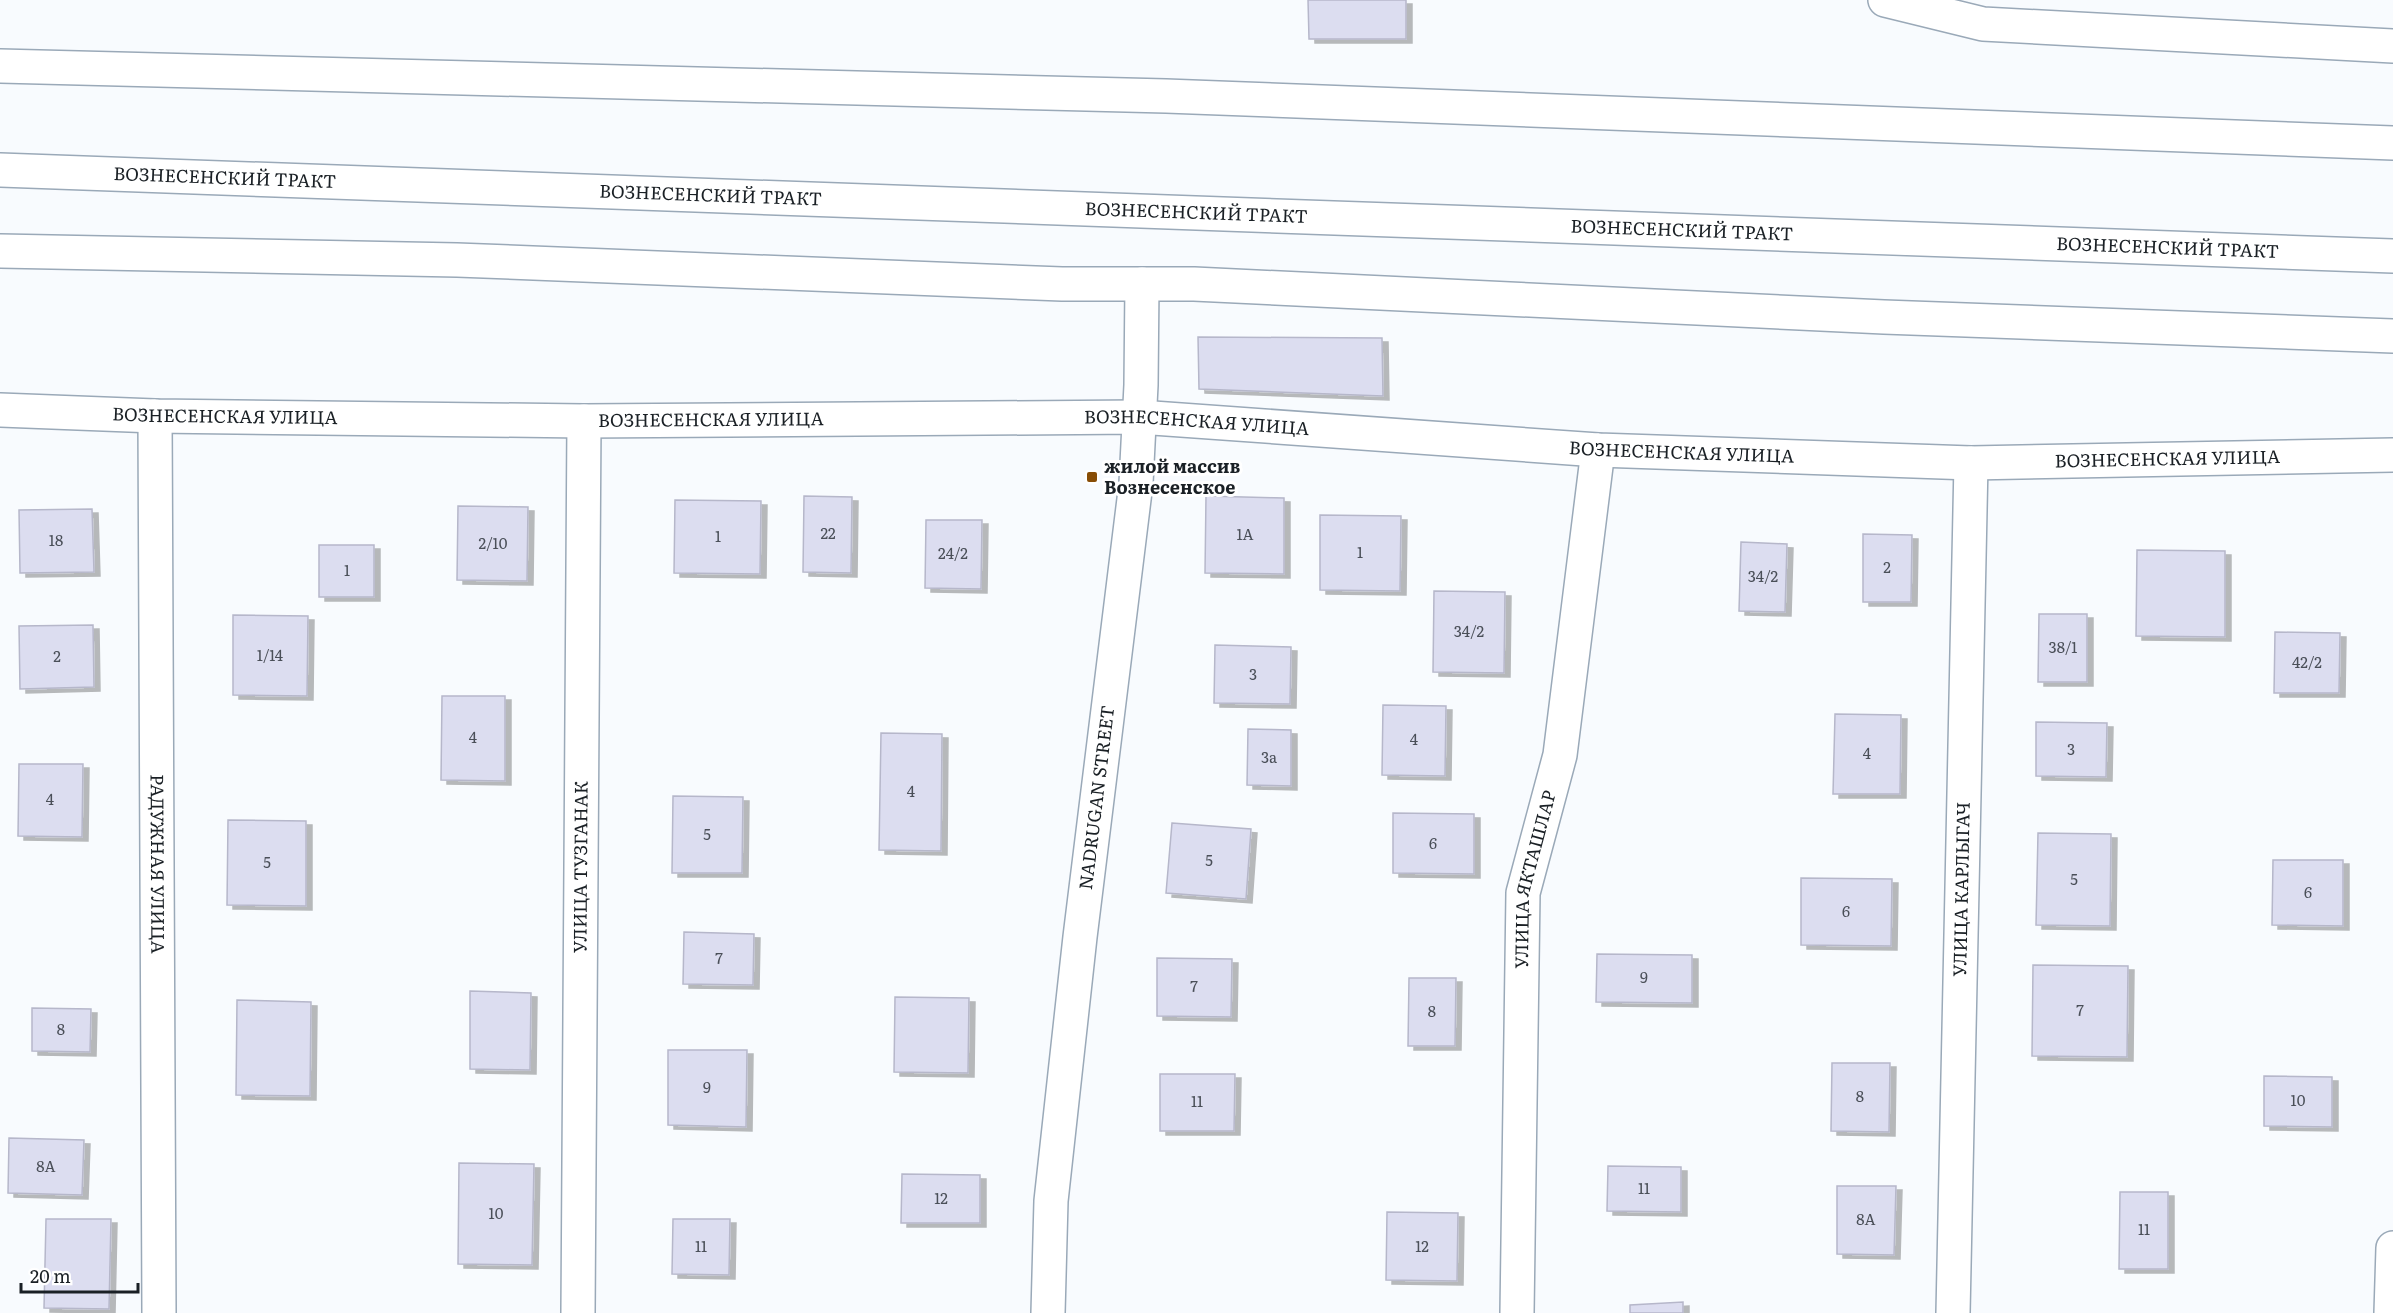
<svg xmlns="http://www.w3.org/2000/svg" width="2393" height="1313" viewBox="0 0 2393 1313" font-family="Literata,serif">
<defs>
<filter id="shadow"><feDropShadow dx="6" dy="4" stdDeviation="0" flood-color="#0004"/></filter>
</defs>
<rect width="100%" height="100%" fill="#f8fbfe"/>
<g fill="#dcddf0" stroke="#b6b7ca" stroke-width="1.5" filter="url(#shadow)">
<polygon points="1308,0 1406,0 1406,39 1309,39"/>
<polygon points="1198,337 1382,338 1383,396 1199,389"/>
<polygon points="804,496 852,497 851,573 803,572"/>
<polygon points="1206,496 1284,498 1284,574 1205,573"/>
<polygon points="675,500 761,501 760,574 674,573"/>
<polygon points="458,506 528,507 527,581 457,580"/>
<polygon points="92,509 94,572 20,573 19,510"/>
<polygon points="1320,515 1401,516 1400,591 1320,590"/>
<polygon points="926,520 982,520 981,589 925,588"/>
<polygon points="1863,534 1912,535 1911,602 1863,602"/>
<polygon points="1741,542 1787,544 1785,612 1739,611"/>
<rect x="319" y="545" width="55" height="52"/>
<polygon points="2137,550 2225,551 2225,637 2136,636"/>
<polygon points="1434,591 1505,592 1504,673 1433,672"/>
<polygon points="2039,614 2087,614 2087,682 2038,682"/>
<polygon points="233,615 308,616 307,696 233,695"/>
<polygon points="93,625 94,687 20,689 19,626"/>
<polygon points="2275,632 2340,633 2339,693 2274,693"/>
<polygon points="1215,645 1291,647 1290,704 1214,703"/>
<polygon points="442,696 505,696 505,781 441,780"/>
<polygon points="1383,705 1446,706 1445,776 1382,775"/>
<polygon points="1835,714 1901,715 1900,794 1833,794"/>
<polygon points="2036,722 2107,723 2106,777 2036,776"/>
<polygon points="1248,729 1291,730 1291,786 1247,785"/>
<polygon points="881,733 942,734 941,851 879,850"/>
<polygon points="19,764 83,764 82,837 18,836"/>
<polygon points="673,796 743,797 742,873 672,873"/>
<polygon points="1393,813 1474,814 1474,874 1393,873"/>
<polygon points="228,820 306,821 306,906 227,905"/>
<polygon points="1172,823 1251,829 1246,899 1166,893"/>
<polygon points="2038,833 2111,834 2110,926 2036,925"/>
<polygon points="2273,860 2343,860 2343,926 2272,925"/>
<polygon points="1801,878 1892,879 1891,946 1801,945"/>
<polygon points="684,932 754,934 753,985 683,984"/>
<polygon points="1597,954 1692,955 1692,1003 1596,1002"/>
<polygon points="1157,958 1232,959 1231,1017 1157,1016"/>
<polygon points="2033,965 2128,966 2127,1057 2032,1056"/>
<polygon points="1409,978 1456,978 1455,1046 1408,1046"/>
<polygon points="470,991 531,993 530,1070 470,1069"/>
<polygon points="895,997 969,998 968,1073 894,1072"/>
<polygon points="237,1000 311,1002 310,1096 236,1095"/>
<polygon points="32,1008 91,1009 90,1052 32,1051"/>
<polygon points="668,1050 747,1050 746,1127 668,1125"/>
<polygon points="1832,1063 1890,1063 1889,1132 1831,1131"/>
<polygon points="1160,1074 1235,1074 1234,1131 1160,1131"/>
<polygon points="2264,1076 2332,1077 2332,1127 2264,1126"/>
<polygon points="9,1138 84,1140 82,1195 8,1193"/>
<polygon points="459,1163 534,1164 532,1265 458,1264"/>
<polygon points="1608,1166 1681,1167 1681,1212 1607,1211"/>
<polygon points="902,1174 980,1175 980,1223 901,1223"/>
<polygon points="1837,1186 1896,1186 1894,1255 1837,1254"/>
<polygon points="2120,1192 2168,1192 2168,1269 2119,1269"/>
<polygon points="1387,1212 1458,1213 1457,1281 1386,1280"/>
<polygon points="46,1219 111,1219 109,1309 44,1308"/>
<polygon points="673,1219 730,1219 729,1275 672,1274"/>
<polygon points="1683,1302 1683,1313 1630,1313 1630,1305"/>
</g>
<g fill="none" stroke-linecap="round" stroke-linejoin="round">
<defs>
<g id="minor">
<polyline points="1885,0 1983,24 2393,46"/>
<polyline points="0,251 457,260 1062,284 1194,284 1884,317 2393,336"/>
<path id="s1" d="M0 410 155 416 584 421 1139 417 1598 450 1971 463 2393 455"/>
<path id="s2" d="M155 416 159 1313"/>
<path id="s3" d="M578 1313 584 421"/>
<path id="s4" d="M1048 1313 1051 1201 1080 937 1136 483 1141 385 1142 284"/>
<path id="s5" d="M1517 1313 1523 893 1560 755 1598 450"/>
<path id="s6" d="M1953 1313 1971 463"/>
<polyline points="2391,1313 2393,1248"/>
</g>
<g id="major">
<polyline points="0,66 1166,96 2393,143"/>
<path id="s7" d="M0 170 2393 256"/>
</g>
</defs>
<use href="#minor" stroke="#9aa9b8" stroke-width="36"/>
<use href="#major" stroke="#9aa9b8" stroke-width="36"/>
<use href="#minor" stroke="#fff" stroke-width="33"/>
<use href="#major" stroke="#fff" stroke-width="33"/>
</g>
<rect fill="#884d05" stroke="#fff" stroke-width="2" x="1086" y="471" width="12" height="12" rx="3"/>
<g text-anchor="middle" stroke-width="6" stroke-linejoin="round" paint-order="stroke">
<g font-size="15" fill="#4a4f58">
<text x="828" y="539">22</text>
<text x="1245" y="540">1А</text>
<text x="718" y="542">1</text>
<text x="56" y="546">18</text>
<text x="493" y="549">2/10</text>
<text x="1360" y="558">1</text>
<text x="953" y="559">24/2</text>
<text x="1887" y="573">2</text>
<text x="347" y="576">1</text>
<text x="1763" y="582">34/2</text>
<text x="1469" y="637">34/2</text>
<text x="2063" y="653">38/1</text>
<text x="270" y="661">1/14</text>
<text x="57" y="662">2</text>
<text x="2307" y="668">42/2</text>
<text x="1253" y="680">3</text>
<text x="473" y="743">4</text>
<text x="1414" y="745">4</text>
<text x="2071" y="755">3</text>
<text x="1867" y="759">4</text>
<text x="1269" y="763">3а</text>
<text x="911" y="797">4</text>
<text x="50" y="805">4</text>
<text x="707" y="840">5</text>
<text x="1433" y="849">6</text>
<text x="1209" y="866">5</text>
<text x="267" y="868">5</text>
<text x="2074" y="885">5</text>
<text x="2308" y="898">6</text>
<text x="1846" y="917">6</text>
<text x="719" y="964">7</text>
<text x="1644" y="983">9</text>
<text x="1194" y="992">7</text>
<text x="2080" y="1016">7</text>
<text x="1432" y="1017">8</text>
<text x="61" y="1035">8</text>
<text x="707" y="1093">9</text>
<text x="1860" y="1102">8</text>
<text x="2298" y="1106">10</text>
<text x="1197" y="1107">11</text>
<text x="46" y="1172">8А</text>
<text x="1644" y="1194">11</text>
<text x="941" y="1204">12</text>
<text x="496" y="1219">10</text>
<text x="1866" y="1225">8А</text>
<text x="2144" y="1235">11</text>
<text x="701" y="1252">11</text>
<text x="1422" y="1252">12</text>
</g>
<g font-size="18" fill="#1a2025" stroke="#fff">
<text dy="6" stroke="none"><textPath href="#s7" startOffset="225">ВОЗНЕСЕНСКИЙ ТРАКТ</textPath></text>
<text dy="6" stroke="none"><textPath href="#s7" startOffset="711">ВОЗНЕСЕНСКИЙ ТРАКТ</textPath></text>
<text dy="6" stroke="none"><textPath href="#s7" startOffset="1197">ВОЗНЕСЕНСКИЙ ТРАКТ</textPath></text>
<text dy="6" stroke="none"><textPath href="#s7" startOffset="1683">ВОЗНЕСЕНСКИЙ ТРАКТ</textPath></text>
<text dy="6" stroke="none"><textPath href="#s7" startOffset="2169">ВОЗНЕСЕНСКИЙ ТРАКТ</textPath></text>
<text dy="6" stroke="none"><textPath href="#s1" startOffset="225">ВОЗНЕСЕНСКАЯ УЛИЦА</textPath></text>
<text dy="6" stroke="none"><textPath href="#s1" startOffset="711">ВОЗНЕСЕНСКАЯ УЛИЦА</textPath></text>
<text dy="6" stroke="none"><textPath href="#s1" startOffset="1197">ВОЗНЕСЕНСКАЯ УЛИЦА</textPath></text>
<text dy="6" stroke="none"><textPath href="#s1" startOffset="1683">ВОЗНЕСЕНСКАЯ УЛИЦА</textPath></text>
<text dy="6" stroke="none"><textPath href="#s1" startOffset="2169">ВОЗНЕСЕНСКАЯ УЛИЦА</textPath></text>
<text dy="6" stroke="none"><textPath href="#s4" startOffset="518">NADRUGAN STREET</textPath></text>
<text dy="6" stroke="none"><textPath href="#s2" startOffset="448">РАДУЖНАЯ УЛИЦА</textPath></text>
<text dy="6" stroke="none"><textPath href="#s3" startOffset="446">УЛИЦА ТУЗГАНАК</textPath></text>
<text dy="6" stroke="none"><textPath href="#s5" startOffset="435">УЛИЦА ЯКТАШЛАР</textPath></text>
<text dy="6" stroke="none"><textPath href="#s6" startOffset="424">УЛИЦА КАРЛЫГАЧ</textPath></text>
</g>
<g font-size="18" font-weight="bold" fill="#1a2025" stroke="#fff" text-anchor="start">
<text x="1104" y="473">жилой массив<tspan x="1104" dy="21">Вознесенское</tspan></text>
</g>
</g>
<path d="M21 1283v9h117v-9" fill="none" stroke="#1a2025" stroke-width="3"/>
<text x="30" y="1283" font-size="18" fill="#1a2025" stroke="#ffffff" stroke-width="4.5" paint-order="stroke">20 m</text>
</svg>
